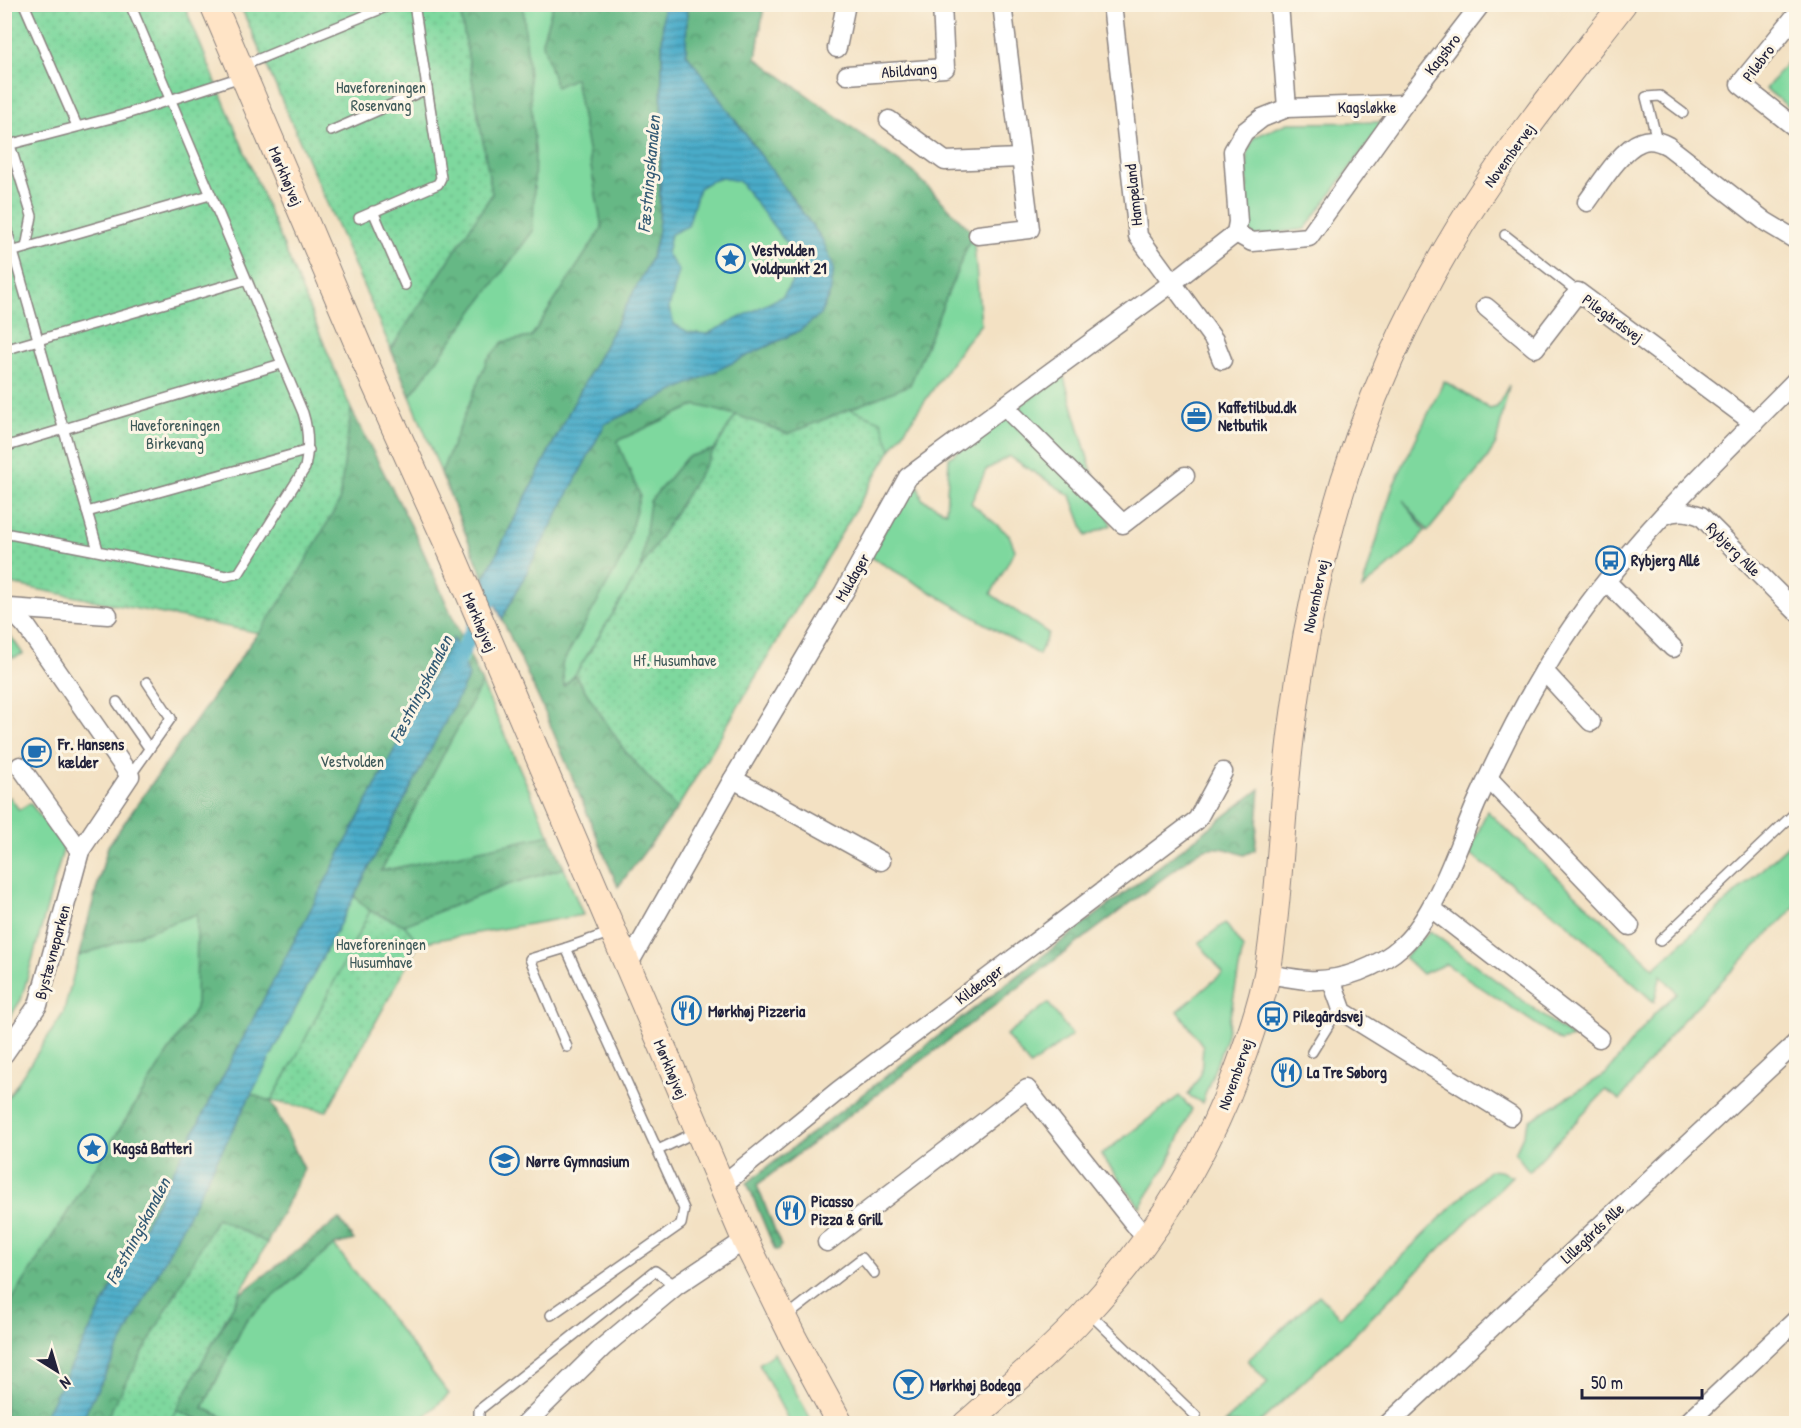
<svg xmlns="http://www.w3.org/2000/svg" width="1801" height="1428" viewBox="0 0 1801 1428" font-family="'Patrick Hand',sans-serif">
<defs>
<pattern id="forest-crowns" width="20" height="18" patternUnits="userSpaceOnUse" patternTransform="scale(1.5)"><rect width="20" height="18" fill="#66b885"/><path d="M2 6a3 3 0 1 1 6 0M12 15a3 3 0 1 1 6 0" fill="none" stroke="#54956e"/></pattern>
<pattern id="garden-dots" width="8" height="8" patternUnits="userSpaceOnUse" patternTransform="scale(1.5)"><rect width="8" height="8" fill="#7ed89e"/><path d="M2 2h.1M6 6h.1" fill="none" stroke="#6db989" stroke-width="1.8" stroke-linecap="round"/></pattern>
<pattern id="water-rules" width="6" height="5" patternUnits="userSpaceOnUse" patternTransform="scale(1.5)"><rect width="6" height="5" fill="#49acc9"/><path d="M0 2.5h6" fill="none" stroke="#3c8ca4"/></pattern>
</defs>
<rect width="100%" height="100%" fill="#fcf5e5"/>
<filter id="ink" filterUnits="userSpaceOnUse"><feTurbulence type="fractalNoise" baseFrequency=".0167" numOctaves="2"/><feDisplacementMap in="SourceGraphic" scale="12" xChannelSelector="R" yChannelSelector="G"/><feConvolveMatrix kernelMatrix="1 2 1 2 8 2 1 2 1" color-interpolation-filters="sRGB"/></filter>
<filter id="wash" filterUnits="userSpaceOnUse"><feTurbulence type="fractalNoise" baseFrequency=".008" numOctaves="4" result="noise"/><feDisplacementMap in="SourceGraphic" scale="24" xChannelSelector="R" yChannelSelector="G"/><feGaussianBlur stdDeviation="1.35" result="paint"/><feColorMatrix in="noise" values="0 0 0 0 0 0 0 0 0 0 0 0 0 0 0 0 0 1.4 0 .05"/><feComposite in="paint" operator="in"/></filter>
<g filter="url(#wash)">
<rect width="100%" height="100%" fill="#f3e1c3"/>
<g fill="#7ed89e" stroke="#507d6c" stroke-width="1.5">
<polygon points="459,5 764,5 756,58 913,172 973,233 981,324 965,343 891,450 850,409 736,415 575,675 544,710 484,579 391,349 492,194"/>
<polygon points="1796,50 1796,113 1766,89"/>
<polygon points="1384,122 1305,229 1253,236 1247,226 1247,153 1254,137 1288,123"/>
<polygon points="1063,374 1091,469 1111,525 1086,536 1071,496 1009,456 986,470 971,503 1009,535 1015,550 991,594 1048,633 1039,655 869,556 905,496 918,485 922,499 946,512 949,458"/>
<polygon points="1444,381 1490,409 1497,407 1509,385 1496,444 1484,463 1428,531 1403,500 1425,531 1413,546 1362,589 1393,486"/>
<polygon points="414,531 564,868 583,915 419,943 404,925 294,1061 271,1101 304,1169 267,1243 218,1219 5,1424 5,1102 63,1014 108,846 293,583"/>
<polygon points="5,628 23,654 13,658 5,646"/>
<polygon points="10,797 19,810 30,803 64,847 21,1000 6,1023 4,1020 4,801"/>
<polygon points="1487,811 1654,968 1796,838 1796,906 1678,1025 1620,1100 1606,1090 1529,1171 1515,1153 1530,1120 1606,1074 1653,1015 1677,993 1661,975 1654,1002 1562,919 1469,854"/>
<polygon points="1225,923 1243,948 1226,1038 1202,1103 1188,1095 1201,1074 1203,1046 1178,1011 1223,973 1199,943"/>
<polygon points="1430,931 1573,1038 1561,1041 1446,964 1422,974 1404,957"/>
<polygon points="1048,1003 1072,1035 1030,1066 1006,1035"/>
<polygon points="1179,1096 1192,1109 1168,1163 1140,1207 1101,1155"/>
<polygon points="1489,1170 1500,1171 1512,1176 1353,1336 1259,1423 1224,1423 1268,1383 1248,1360 1319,1295 1340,1317"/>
<polygon points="334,1245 449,1394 422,1419 422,1423 236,1423 203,1408 246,1320"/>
<polygon points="774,1353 813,1423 790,1423 759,1364"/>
<polygon points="176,1410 207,1423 169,1424"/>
</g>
<g fill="url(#forest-crowns)" stroke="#446d60" stroke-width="1.5">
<polygon points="459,5 523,5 535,151 533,231 410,396 391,349 492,194"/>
<polygon points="553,5 663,5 659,229 652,256 644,273 569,412 484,579 441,473 487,360 503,342 531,337 602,228 575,78 556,87 542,41"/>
<polygon points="687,5 764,5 756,58 913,172 973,233 910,385 788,434 736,415 696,405 617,441 640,495 624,555 562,664 564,686 575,675 625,751 677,809 618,887 544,710 502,619 605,423 799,331 822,239 686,53"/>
<polygon points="351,409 414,531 460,634 45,1423 5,1423 4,1313 196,1008 197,914 79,956 108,846 293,583 339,502"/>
<polygon points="715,449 641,569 650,501 687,457"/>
<polygon points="471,659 482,683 381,871 550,835 564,868 507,885 404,925 370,911 351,893"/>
<path d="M1260 789 1255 850 1244 855C1228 849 1214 844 1198 852L757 1185 781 1246 779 1250H775L747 1183Z"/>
<polygon points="239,1090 271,1101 304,1169 267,1243 218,1219 104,1423 76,1424"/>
<polygon points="339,1219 354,1240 334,1245 246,1320 203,1408 236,1423 207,1423 176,1410 240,1294"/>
</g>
<g fill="url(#garden-dots)" stroke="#507d6c" stroke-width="1.5">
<polygon points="4,5 184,5 351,409 339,502 293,583 259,633 5,583"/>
<polygon points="240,5 459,5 492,194 391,349"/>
<polygon points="850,409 881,421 891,450 677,809 625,751 575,675 736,415 788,434"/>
<polygon points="370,911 404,925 419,943 327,1111 271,1101 294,1061"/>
<polygon points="217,1218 267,1243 169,1423 104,1423"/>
</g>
<g fill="url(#water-rules)" stroke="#366782" stroke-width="1.5" fill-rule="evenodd">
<path d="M663 5H687L686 53 822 239 834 267 831 291 820 315 799 331 605 424 502 619 484 579 569 412 648 265C657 245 659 226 660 205ZM722 178 739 181 792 250 795 265 793 280 783 296 707 334 688 332 674 324 669 308 679 271 667 254 671 234 688 226 699 188 711 181Z"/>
<polygon points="453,638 469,676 80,1423 41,1423"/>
</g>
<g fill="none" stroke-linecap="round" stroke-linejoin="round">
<polyline stroke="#49acc9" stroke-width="16" points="451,673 501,576"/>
</g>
</g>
<g filter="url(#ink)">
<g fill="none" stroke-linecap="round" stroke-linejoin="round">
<defs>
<g id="lane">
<polyline points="24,4 77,126"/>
<polyline points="242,66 393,4"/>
<polyline points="331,131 427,89"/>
<polyline points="1657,140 1646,97 1660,96 1683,113"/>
<polyline points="10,145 32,216 26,248"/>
<polyline points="4,146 123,115 241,77"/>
<polyline points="373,211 405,285"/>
<polyline points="359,218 438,184 441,178 414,4"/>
<polyline points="4,220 98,550"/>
<polyline points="1505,235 1578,292"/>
<polyline points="4,254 210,195"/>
<polyline points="4,350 245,280"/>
<polyline points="4,447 281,364"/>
<polyline points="87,512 309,450"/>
<path d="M4 533 226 576 239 573 305 468C309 449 309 432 303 413L130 4"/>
<polyline points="117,702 149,748"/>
<polyline points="130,776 171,718 147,682"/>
<polyline points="1660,941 1796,812"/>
<polyline points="566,948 612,932"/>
<polyline points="1312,1052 1341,1005"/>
<polyline points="658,1150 696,1132"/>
<polyline points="1088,1312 1196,1416"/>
<polyline points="551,1315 681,1224 684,1209 566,948 530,959 567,1047"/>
<polyline points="786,1317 862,1258 874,1273"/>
<polyline points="479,1424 479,1410 655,1271 676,1286"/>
</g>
<g id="street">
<polyline points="1112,4 1138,236 1214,340 1222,360"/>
<polyline points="1279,4 1287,108"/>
<polyline points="1796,15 1740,84 1796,128"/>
<polyline points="837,48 846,4"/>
<polyline points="847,75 945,68 942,4"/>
<polyline points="889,120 945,161 1020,158"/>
<path d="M1587 202C1599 186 1621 149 1641 142 1650 138 1659 141 1668 146L1766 222 1796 240"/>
<polyline points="1236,233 1252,242 1309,237 1404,104 1481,4"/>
<polyline points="978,235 1030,229 1002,4"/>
<polyline points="1486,307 1535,348 1578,292 1754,423"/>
<polyline points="1006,406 1013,415 1123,524 1185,476"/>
<path d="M1663 516C1676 509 1687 511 1701 516L1796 611"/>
<polyline points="1607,582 1673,648"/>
<polyline points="4,607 9,608 26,626 130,776 80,851 38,1005 4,1054"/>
<polyline points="9,608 108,615"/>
<polyline points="1544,671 1591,722"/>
<polyline points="20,766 80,851"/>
<polyline points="1488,778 1630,926"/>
<polyline points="733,779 881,861"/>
<polyline points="1431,908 1599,1038"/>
<polyline points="627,967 733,779 844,592 908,477 1172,283 1236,233 1238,222 1233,151 1244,132 1262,118 1287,108 1404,104"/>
<path d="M1267 974C1280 976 1294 979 1308 980 1341 982 1379 967 1403 945 1436 914 1458 846 1476 804 1496 759 1519 713 1544 671 1609 559 1707 471 1796 380"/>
<polyline points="1331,979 1343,1012 1511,1116"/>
<polyline points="721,1186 838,1091 1197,820 1223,772"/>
<polyline points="827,1242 1027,1089 1147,1240"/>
<polyline points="525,1424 603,1347 676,1286 745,1240"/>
<polyline points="1388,1424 1796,1043"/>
<polyline points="1686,1424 1796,1320"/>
</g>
<g id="secondary">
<polyline points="213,4 373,380 452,554 745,1240 794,1339 840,1424"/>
<path d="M966 1424C1006 1388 1049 1354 1085 1314 1152 1242 1204 1161 1238 1069 1250 1037 1262 1003 1268 969 1281 889 1281 808 1292 728 1300 664 1312 600 1328 537 1359 415 1413 296 1482 192 1525 127 1575 66 1623 4"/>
</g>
</defs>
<use href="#lane" stroke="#8a827f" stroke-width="12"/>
<use href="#street" stroke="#8a827f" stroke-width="21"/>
<use href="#secondary" stroke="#8a827f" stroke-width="28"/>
<use href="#lane" stroke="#fff" stroke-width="9"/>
<use href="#street" stroke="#fff" stroke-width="18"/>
<use href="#secondary" stroke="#ffe4c6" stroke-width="26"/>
</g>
</g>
<defs>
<symbol id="sight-ring" viewBox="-11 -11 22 22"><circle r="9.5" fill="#fcf5e5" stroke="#1f6fb2" stroke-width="1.5"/><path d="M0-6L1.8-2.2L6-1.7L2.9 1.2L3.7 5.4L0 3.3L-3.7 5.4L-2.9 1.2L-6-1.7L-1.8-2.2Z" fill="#1f6fb2"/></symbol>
<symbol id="office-ring" viewBox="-11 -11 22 22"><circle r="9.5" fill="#fcf5e5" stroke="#1f6fb2" stroke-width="1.5"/><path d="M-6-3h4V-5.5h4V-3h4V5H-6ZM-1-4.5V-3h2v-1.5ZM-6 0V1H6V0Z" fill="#1f6fb2"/></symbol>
<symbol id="bus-ring" viewBox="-11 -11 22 22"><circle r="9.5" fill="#fcf5e5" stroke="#1f6fb2" stroke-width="1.5"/><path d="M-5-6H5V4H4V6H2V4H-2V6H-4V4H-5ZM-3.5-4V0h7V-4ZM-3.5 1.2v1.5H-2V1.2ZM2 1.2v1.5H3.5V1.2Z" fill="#1f6fb2"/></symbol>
<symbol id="cafe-ring" viewBox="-11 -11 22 22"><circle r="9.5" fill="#fcf5e5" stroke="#1f6fb2" stroke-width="1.5"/><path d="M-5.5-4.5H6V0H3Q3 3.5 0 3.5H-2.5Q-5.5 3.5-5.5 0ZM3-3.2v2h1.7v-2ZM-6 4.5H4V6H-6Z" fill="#1f6fb2"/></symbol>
<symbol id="restaurant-ring" viewBox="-11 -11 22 22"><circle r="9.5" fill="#fcf5e5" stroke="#1f6fb2" stroke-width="1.5"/><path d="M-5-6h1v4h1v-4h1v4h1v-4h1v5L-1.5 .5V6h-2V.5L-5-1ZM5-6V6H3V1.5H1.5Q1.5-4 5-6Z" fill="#1f6fb2"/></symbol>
<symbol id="school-ring" viewBox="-11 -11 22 22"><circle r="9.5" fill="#fcf5e5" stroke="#1f6fb2" stroke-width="1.5"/><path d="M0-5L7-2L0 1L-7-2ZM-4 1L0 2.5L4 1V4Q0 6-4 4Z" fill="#1f6fb2"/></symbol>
<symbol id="bar-ring" viewBox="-11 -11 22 22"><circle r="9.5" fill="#fcf5e5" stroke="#1f6fb2" stroke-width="1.5"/><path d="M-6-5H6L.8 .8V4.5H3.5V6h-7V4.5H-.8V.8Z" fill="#1f6fb2"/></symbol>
</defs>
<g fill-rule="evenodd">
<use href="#sight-ring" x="714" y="242" width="33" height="33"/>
<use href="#office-ring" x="1180" y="400" width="33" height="33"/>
<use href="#bus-ring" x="1594" y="544" width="33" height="33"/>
<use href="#cafe-ring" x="20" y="736" width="33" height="33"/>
<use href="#restaurant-ring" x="670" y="994" width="33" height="33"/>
<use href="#bus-ring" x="1256" y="1000" width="33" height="33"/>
<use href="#restaurant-ring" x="1270" y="1056" width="33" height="33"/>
<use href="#sight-ring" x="76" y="1132" width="33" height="33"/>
<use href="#school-ring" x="488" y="1144" width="33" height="33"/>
<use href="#restaurant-ring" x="774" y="1194" width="33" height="33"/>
<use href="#bar-ring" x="892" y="1368" width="33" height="33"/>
</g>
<g text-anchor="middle" stroke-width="6" stroke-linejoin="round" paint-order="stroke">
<g font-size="16" fill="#22223b" stroke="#fcf5e5">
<text transform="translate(1442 54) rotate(-52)" y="6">Kagsbro</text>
<text transform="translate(1758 63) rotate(-53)" y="6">Pilebro</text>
<text transform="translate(909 70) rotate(-4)" y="6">Abildvang</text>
<text x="1367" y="113">Kagsløkke</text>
<text transform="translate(1509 155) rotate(-54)" y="6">Novembervej</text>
<text transform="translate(286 176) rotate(67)" y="6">Mørkhøjvej</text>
<text transform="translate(1133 195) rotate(-96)" y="6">Hampeland</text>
<text transform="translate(1613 318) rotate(36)" y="6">Pilegårdsvej</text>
<text transform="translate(1734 549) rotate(45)" y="6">Rybjerg Alle</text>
<text transform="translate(852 577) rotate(-60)" y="6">Muldager</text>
<text transform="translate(1315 596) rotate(-78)" y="6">Novembervej</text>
<text transform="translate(480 622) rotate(67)" y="6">Mørkhøjvej</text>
<text transform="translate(52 952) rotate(-75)" y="6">Bystævneparken</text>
<text transform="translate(979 984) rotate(-37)" y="6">Kildeager</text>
<text transform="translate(671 1069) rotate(67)" y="6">Mørkhøjvej</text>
<text transform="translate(1235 1074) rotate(-70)" y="6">Novembervej</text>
<text transform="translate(1592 1233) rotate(-43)" y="6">Lillegårds Alle</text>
</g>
<g font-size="16" fill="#3e5959" stroke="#fcf5e5">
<text x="381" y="93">Haveforeningen<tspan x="381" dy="18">Rosenvang</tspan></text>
<text x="175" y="431">Haveforeningen<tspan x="175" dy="18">Birkevang</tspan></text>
<text x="675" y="666">Hf. Husumhave</text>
<text x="352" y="767">Vestvolden</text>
<text x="381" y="950">Haveforeningen<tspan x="381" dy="18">Husumhave</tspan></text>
</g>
<g font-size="16" font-weight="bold" fill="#22223b" stroke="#fcf5e5" text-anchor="start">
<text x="751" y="256">Vestvolden<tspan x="751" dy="18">Voldpunkt 21</tspan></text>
<text x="1218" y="413">Kaffetilbud.dk<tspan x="1218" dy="18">Netbutik</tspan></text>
<text x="1631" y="566">Rybjerg Allé</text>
<text x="58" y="750">Fr. Hansens<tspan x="58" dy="18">kælder</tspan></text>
<text x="708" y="1017">Mørkhøj Pizzeria</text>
<text x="1293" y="1022">Pilegårdsvej</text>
<text x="1307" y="1078">La Tre Søborg</text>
<text x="113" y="1154">Kagså Batteri</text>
<text x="526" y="1167">Nørre Gymnasium</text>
<text x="811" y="1207">Picasso<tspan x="811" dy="18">Pizza &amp; Grill</tspan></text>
<text x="930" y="1391">Mørkhøj Bodega</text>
</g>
<g font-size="18" font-style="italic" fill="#325974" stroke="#fcf5e5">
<text transform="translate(649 174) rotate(-85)" y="6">Fæstningskanalen</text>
<text transform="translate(421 689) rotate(-63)" y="6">Fæstningskanalen</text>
<text transform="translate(138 1231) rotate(-62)" y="6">Fæstningskanalen</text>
</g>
</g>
<rect width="1801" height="1428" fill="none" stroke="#fcf5e5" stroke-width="24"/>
<g transform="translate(57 1371) rotate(143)" stroke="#fcf5e5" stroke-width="4.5" paint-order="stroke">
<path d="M0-4.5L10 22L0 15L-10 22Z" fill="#22223b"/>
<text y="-9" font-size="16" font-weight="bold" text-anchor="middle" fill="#22223b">N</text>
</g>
<path d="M1582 1389v9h120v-9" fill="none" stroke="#22223b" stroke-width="3"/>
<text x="1591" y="1389" font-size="18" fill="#22223b" stroke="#fcf5e5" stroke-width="4.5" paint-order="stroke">50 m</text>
</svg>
